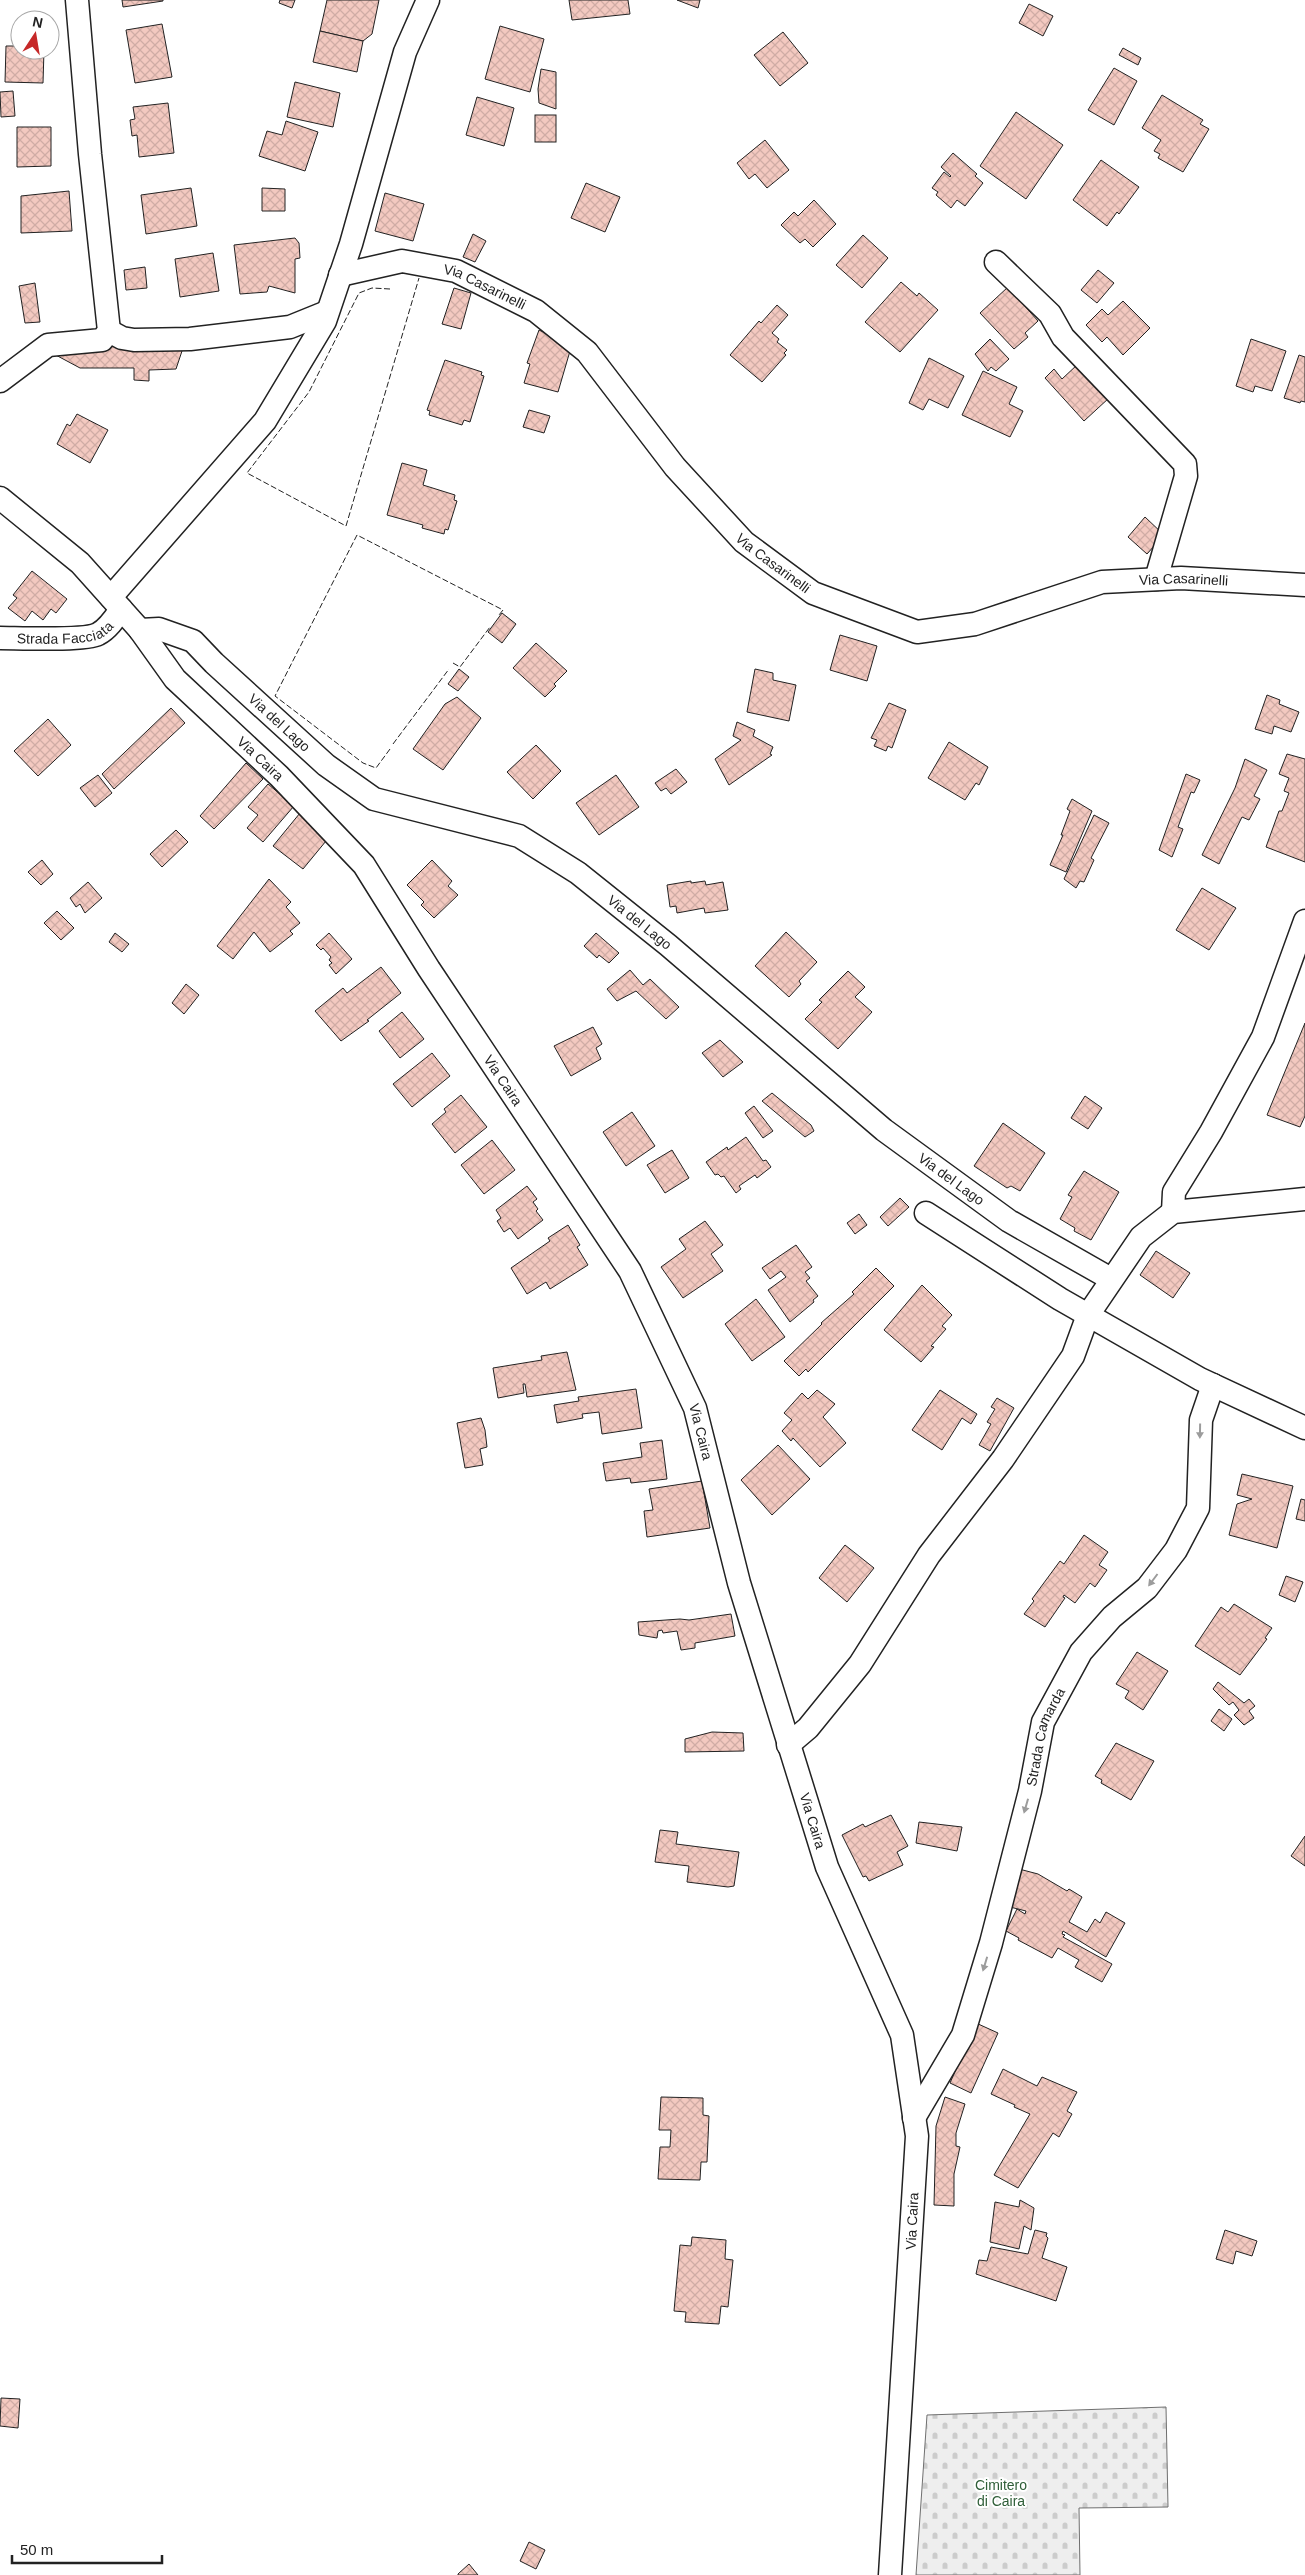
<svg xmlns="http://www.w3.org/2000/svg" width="1305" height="2575" viewBox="0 0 1305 2575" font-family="Helvetica,sans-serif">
<defs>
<pattern id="cemetery-stones" width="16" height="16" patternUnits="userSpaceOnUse" patternTransform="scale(1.25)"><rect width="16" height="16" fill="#eee"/><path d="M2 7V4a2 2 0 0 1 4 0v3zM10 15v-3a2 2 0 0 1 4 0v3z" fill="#ccc"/></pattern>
<pattern id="building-cross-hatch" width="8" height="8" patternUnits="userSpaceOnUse" patternTransform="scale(1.25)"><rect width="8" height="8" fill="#f3c9c0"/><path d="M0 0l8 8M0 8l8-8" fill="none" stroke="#d0aca5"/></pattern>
</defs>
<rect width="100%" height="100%" fill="#fff"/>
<polygon fill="url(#cemetery-stones)" stroke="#6f6f6f" points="1166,2407 1168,2507 1079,2508 1080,2575 916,2575 927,2415"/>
<g fill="url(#building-cross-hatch)" stroke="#222">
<polygon points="122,0 163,0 163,1 123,7"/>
<polygon points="280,0 295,0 292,8 279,3"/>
<polygon points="327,0 379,0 372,34 363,41 320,31"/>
<polygon points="569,0 628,0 630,14 572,20"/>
<polygon points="677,0 700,0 698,8"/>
<polygon points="1029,4 1053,16 1043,36 1019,23"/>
<polygon points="162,24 172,77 135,83 126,30"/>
<polygon points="500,26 544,39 530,92 485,79"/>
<polygon points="320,31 363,41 357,72 313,62"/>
<polygon points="783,32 808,63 780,86 754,55"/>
<polygon points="6,46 20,46 20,50 44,50 43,83 5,82"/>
<polygon points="1123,48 1141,58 1138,65 1119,55"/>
<polygon points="1114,68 1137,81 1114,125 1088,110"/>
<polygon points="541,69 556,72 556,109 539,103 538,89"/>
<polygon points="295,82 340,93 333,127 287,117"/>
<polygon points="13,91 15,116 1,117 0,92"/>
<polygon points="1162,95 1203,120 1200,124 1209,129 1183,172 1158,158 1160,154 1154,151 1161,140 1142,128"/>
<polygon points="477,97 514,108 504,146 466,135"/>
<polygon points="168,103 174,153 139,157 137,135 132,136 130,120 135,119 133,107"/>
<polygon points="1016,112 1063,145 1026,199 980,166"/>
<rect x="535" y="115" width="21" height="27"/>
<polygon points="286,121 318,132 305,171 259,156 267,131 282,135"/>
<polygon points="17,127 51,127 51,166 17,167"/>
<polygon points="765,140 789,170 767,188 755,174 749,179 737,163"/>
<polygon points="953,153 977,174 975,176 983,183 965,206 957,200 951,208 936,195 938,192 932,188 944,172 950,177 951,176 941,167"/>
<polygon points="1101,160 1139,187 1119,214 1117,212 1107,226 1073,200"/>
<polygon points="586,183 620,197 605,232 571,218"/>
<polygon points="191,188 197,226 146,234 141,195"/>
<polygon points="262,188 285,189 285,211 262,211"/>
<polygon points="69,191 72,231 21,233 21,196"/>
<polygon points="385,193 424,204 413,241 375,231"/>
<polygon points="814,200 836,224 813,247 805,239 800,243 781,225 794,212 798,216"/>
<polygon points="473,234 486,241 475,262 463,257"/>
<polygon points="863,235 888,258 862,288 836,265"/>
<polygon points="295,238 299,243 300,258 295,259 295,293 269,286 267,292 240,294 234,245"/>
<polygon points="213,253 219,291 180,297 175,259"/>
<polygon points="145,267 147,288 126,290 124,270"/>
<polygon points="1098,270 1114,283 1097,303 1081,290"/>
<polygon points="901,282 917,296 919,293 938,310 900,352 865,322"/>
<polygon points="35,283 40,322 25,323 19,286"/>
<polygon points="1008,287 1038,321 1025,333 1028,337 1014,349 980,313"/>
<polygon points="454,288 471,293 461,329 442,324"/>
<polygon points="1123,301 1150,328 1123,355 1107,337 1102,342 1086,325 1102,309 1108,315"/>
<polygon points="777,305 788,315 772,333 779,339 777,342 787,350 784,353 786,355 762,382 730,355 759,321 761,323"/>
<polygon points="539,330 556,338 570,351 558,392 524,383 530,364 527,363"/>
<polygon points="990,339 1009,359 996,371 991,367 988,371 975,354"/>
<polygon points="1251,339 1286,351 1272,391 1255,386 1253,392 1236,386"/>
<polygon points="184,345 176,369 149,370 149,381 134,380 134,368 80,368 52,353 79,347"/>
<polygon points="1299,355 1305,357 1305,402 1301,401 1300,403 1284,398"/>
<polygon points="929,358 964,376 948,408 929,399 923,410 909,403"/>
<polygon points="445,360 482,372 481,375 484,376 470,422 464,420 462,425 429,415 430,411 427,410"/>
<polygon points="1078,364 1109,398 1084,421 1045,378 1054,369 1062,379"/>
<polygon points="983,371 1017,387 1009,404 1023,411 1010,437 962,415"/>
<polygon points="529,410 550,416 544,433 523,427"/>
<polygon points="77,414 108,430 90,463 57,444 67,424 70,426"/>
<polygon points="402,463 427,470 423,485 455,495 454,500 457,501 448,530 445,529 444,534 422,528 423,525 387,515"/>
<polygon points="1145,517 1164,535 1147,554 1128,537"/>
<polygon points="32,571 67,599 56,613 51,609 43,620 32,611 25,621 8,608 17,598 13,595"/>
<polygon points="502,613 516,624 502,643 488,632"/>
<polygon points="840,635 877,646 867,681 830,670"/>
<polygon points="536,643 567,671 554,684 556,686 545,697 513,668"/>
<polygon points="459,669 469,677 458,691 448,684"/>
<polygon points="755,669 773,673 773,680 796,685 789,721 747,712"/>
<polygon points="1267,695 1280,700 1279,704 1299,712 1291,732 1274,726 1272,734 1255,729"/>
<polygon points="457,697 481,718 443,770 413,749 445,704"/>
<polygon points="889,703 906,710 892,748 888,746 886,751 874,746 877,740 871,738"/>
<polygon points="171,708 185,723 114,789 102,774"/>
<polygon points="48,719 71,745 38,776 14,751"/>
<polygon points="737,722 755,730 753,736 773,747 770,754 772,755 729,785 715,759 741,740 733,736"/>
<polygon points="949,742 988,767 979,785 976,783 965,800 928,778"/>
<polygon points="536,745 561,771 533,799 507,772"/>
<polygon points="1287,754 1305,759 1305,862 1266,847 1279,811 1282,811 1289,793 1284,791 1289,778 1279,774"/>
<polygon points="1245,759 1267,770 1254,796 1260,799 1249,820 1242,817 1219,864 1202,855 1235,788"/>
<polygon points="246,763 263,779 214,829 200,816"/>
<polygon points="676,769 687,782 671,794 666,788 661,791 655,783"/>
<polygon points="1186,774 1200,780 1194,793 1191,792 1178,827 1183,829 1172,857 1159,850"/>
<polygon points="98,775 112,793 95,807 80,788"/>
<polygon points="616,775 639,807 599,835 576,803"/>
<polygon points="268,784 294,806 263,842 247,828 258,815 248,807"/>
<polygon points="1072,799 1092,811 1066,872 1050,865 1063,835 1061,835 1070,811 1067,809"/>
<polygon points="300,813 326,841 303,869 273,846"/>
<polygon points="1094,815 1109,823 1091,858 1094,860 1084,882 1080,881 1076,888 1064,879"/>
<polygon points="176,830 188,842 162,867 150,854"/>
<polygon points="42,860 53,874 41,885 28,872"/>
<polygon points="432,860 452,881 448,886 458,895 434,918 421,905 424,902 407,885"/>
<polygon points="269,879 291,902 286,907 300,923 290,931 293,934 270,952 254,932 233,959 217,946"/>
<polygon points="691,881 691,883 705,881 706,885 723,882 728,910 705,913 704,908 677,913 676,906 670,907 667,885"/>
<polygon points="88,882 102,898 85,913 80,904 76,907 70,898"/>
<polygon points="1202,888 1236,908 1209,950 1176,930"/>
<polygon points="57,911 74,928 61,940 44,923"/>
<polygon points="786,932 817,962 799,981 801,984 789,997 755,966"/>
<polygon points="115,933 129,944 122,952 109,942"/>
<polygon points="329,933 352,959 336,974 329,965 332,963 329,960 331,957 323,948 321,950 316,945"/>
<polygon points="596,933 619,953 609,963 599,955 597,958 584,946"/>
<polygon points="381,967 401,993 367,1020 369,1021 341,1041 315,1011 343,988 347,993"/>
<polygon points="630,970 643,985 650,979 679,1007 666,1019 636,991 617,1001 607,989"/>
<polygon points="848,971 865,987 855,997 872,1012 838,1049 805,1019 822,1002 819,1000"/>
<polygon points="186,984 199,995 184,1014 172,1003"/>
<polygon points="402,1012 424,1039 400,1058 379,1031"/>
<polygon points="1305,1023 1305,1116 1300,1127 1267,1115"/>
<polygon points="593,1027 602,1044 596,1048 601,1059 571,1076 554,1046"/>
<polygon points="720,1040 743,1062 723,1077 702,1053"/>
<polygon points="432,1053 450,1076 412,1107 393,1084"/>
<polygon points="772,1093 811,1125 814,1131 805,1137 762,1101"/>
<polygon points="461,1095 487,1127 455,1153 432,1124 446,1112 444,1109"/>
<polygon points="1085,1096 1102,1108 1088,1129 1071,1118"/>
<polygon points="754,1106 773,1131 763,1138 745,1113"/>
<polygon points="632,1112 655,1146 626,1166 603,1132"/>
<polygon points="1003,1123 1045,1153 1020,1191 1011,1186 1007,1188 974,1166"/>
<polygon points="746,1137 763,1161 766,1160 771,1167 757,1178 755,1175 739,1186 741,1189 736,1193 724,1176 721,1177 718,1174 715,1175 706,1162 727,1147 728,1150"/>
<polygon points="492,1140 515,1170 484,1194 461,1165"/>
<polygon points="672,1150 689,1178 665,1193 647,1165"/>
<polygon points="1084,1171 1119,1192 1091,1240 1074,1231 1075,1228 1060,1219 1072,1197 1068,1195"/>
<polygon points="527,1186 537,1199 533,1202 538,1209 536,1211 543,1220 518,1239 510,1228 504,1232 497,1221 501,1218 496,1210"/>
<polygon points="900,1198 909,1207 888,1226 880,1217"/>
<polygon points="859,1214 867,1225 855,1234 847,1223"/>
<polygon points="705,1221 723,1245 711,1254 723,1271 683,1298 661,1267 686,1249 679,1239"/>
<polygon points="568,1225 580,1245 577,1247 588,1265 550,1289 546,1282 527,1294 511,1268 550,1241 548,1238"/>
<polygon points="796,1245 812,1267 805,1272 810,1278 806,1281 818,1296 813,1300 814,1302 790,1322 768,1290 786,1277 781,1271 770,1279 762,1268"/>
<polygon points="1156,1251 1190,1273 1173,1298 1140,1275"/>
<polygon points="876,1268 894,1286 808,1372 806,1369 799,1376 784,1361 822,1324 821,1323 854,1294 852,1292"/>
<polygon points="922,1285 952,1315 942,1326 946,1329 931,1346 934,1347 921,1362 884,1330"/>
<polygon points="756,1299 785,1337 752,1361 725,1324"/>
<polygon points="567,1352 576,1390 527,1397 525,1384 523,1384 524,1393 498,1398 493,1368 542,1360 541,1356"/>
<polygon points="636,1389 642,1428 602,1434 599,1412 582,1414 583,1418 557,1423 554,1405 579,1401 578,1397"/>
<polygon points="817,1390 835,1404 823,1417 846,1443 820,1467 793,1438 791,1441 782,1431 792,1420 784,1413 802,1393 808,1399"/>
<polygon points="940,1390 977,1414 971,1424 962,1418 942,1450 912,1430"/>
<polygon points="997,1398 1014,1408 990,1451 979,1445 991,1424 987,1422 995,1409 991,1407"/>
<polygon points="481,1418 485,1430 487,1447 480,1449 483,1465 465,1468 457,1423"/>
<polygon points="662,1440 667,1479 631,1483 630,1478 606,1481 603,1463 642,1457 640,1443"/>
<polygon points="778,1445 810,1479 772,1515 741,1480"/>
<polygon points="1242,1474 1293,1486 1277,1548 1229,1535 1237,1504 1252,1499 1237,1495"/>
<polygon points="702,1481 710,1528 647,1537 644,1511 653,1510 649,1489"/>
<polygon points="1301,1499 1305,1500 1305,1521 1296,1519"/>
<polygon points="1084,1535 1108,1552 1099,1565 1107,1570 1095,1587 1090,1583 1075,1603 1064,1595 1063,1597 1065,1598 1045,1627 1024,1614 1034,1601 1032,1599 1060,1561 1064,1564"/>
<polygon points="845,1545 874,1568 847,1602 819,1578"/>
<polygon points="1286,1576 1303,1582 1295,1602 1279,1595"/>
<polygon points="1234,1604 1272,1628 1265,1638 1267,1639 1240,1675 1195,1646 1221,1607 1228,1612"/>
<polygon points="731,1614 735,1636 695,1643 695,1648 681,1650 677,1631 663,1633 662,1630 658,1631 657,1638 639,1635 638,1622 680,1619 689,1620"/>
<polygon points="1137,1652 1168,1671 1143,1710 1125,1698 1129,1691 1116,1684"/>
<polygon points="1218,1682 1244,1703 1249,1699 1255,1706 1249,1711 1254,1718 1244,1725 1234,1715 1239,1710 1233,1702 1229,1705 1213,1689"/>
<polygon points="1219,1709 1232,1719 1224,1731 1211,1721"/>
<polygon points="712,1732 743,1733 744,1751 685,1752 685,1739"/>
<polygon points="1116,1743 1154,1761 1131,1800 1101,1783 1102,1780 1095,1776"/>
<polygon points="891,1815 908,1846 897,1852 903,1865 869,1881 866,1876 863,1877 842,1835 863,1824 865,1827"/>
<polygon points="919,1822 962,1827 957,1851 916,1843"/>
<polygon points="660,1830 678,1832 676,1844 739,1852 734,1886 728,1887 687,1882 689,1866 655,1862"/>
<polygon points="1305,1836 1305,1866 1291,1856"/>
<polygon points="1019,1869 1038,1874 1067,1891 1069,1889 1082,1897 1069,1922 1087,1932 1095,1919 1100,1923 1106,1912 1125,1923 1106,1957 1063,1931 1062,1934 1065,1935 1063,1937 1112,1964 1102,1982 1075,1967 1079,1960 1058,1948 1052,1958 1018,1940 1019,1938 1006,1931 1017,1909 1025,1914 1026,1911 1010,1907"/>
<polygon points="976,2023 998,2033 971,2093 950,2083"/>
<polygon points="1003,2069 1037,2086 1042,2077 1077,2092 1067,2111 1072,2114 1059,2137 1053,2133 1018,2188 994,2175 1030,2114 1014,2107 1015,2105 991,2094"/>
<polygon points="661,2097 703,2098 703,2115 709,2116 707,2162 701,2162 700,2180 658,2179 660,2147 670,2147 671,2130 659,2130"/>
<polygon points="945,2097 965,2104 956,2133 956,2146 960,2147 954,2174 954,2206 934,2205 936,2126"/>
<polygon points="1020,2200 1034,2208 1031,2230 1024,2226 1019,2249 990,2242 995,2202 1019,2207"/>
<polygon points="1035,2230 1047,2233 1046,2236 1048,2238 1042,2258 1067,2267 1056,2301 976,2274 979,2260 987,2261 991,2247 1028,2254"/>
<polygon points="1225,2230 1257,2241 1252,2256 1236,2251 1233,2264 1216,2259"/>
<polygon points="692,2237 726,2240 725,2259 733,2260 728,2307 721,2306 719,2324 685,2322 686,2312 674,2311 680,2245 691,2246"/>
<polygon points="1,2398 20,2399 18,2428 0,2426"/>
<polygon points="529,2542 545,2550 536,2569 520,2561"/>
<polygon points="469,2564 478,2575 458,2575 458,2574"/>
</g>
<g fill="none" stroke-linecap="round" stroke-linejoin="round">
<defs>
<g id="minor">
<polyline points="996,262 1050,314 1063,337 1185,464 1186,476 1156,579"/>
<path id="s1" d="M340 275 402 261 456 271 536 311 587 352 675 467 744 542 813 593 917 632 975 624 1102 582 1181 578 1305 585"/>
<polyline points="109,331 122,338 134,340 190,339 290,327 327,312"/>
<polyline points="0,381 48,345 102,340 109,331 90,154 77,0"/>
<path id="s2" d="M0 498 80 563 140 630 175 679 279 776 364 865 429 969 630 1271 695 1408 739 1583 827 1867 902 2035 917 2136 890 2575"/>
<polyline points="111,597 265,421 325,321 351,244 405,52 428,0"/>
<path id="s3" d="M140 630 159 629 193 641 214 663 326 765 374 799 519 836 578 873 668 945 884 1130 1009 1221 1111 1279"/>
<path id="s4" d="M0 638C18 638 85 641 98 634 108 629 115 618 121 609"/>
<polyline points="1173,1212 1174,1192 1211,1132 1263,1037 1305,921"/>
<polyline points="926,1213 1060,1299 1200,1379 1305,1428"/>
<polyline points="788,1745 808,1728 860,1664 929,1555 1003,1459 1073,1356 1088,1315 1141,1237 1173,1212 1305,1199"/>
<path id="s5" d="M914 2118 963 2035 991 1943 1030 1791 1043 1722 1081 1652 1112 1617 1147 1588 1176 1550 1198 1508 1201 1420 1213 1385"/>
</g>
</defs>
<use href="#minor" stroke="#222" stroke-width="25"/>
<use href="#minor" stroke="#fff" stroke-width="22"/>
<g stroke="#222" stroke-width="1" stroke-dasharray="6 2.5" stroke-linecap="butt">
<polyline points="390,289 372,288 359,293 309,392 247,473 346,526 419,278"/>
<polyline points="453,663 460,667 490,627"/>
<polyline points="393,744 449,669"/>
<polyline points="390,749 376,768 363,763 275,696 357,535 503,610 499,615"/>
</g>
</g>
<defs><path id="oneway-solid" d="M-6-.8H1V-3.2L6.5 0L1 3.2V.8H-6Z" transform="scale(1.25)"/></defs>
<g fill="#9c9c9c">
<use href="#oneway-solid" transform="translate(1200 1431) rotate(91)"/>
<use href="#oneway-solid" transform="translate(1153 1580) rotate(127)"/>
<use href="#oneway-solid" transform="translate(1026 1806) rotate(106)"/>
<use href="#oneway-solid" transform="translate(985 1964) rotate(107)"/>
</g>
<g text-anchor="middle" stroke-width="4" stroke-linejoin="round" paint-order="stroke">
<g font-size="14" fill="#222" stroke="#fff">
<text dy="5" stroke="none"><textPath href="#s1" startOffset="151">Via Casarinelli</textPath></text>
<text dy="5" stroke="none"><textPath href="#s1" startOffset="556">Via Casarinelli</textPath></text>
<text dy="5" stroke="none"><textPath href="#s1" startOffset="991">Via Casarinelli</textPath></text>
<text dy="5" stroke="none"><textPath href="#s4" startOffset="66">Strada Facciata</textPath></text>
<text dy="5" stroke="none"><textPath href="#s3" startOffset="174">Via del Lago</textPath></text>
<text dy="5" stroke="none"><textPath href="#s2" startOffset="370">Via Caira</textPath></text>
<text dy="5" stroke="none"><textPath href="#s3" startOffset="594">Via del Lago</textPath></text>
<text dy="5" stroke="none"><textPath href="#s2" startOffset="775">Via Caira</textPath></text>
<text dy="5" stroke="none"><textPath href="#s3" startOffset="998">Via del Lago</textPath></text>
<text dy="5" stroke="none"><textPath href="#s2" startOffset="1180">Via Caira</textPath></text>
<text dy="5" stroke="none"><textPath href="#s5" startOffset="406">Strada Camarda</textPath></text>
<text dy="5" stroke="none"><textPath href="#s2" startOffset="1585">Via Caira</textPath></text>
<text transform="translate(912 2221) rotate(-87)" y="5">Via Caira</text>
</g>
<g font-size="14" fill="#2f5e38" stroke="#fff">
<text x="1001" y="2490">Cimitero<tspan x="1001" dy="16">di Caira</tspan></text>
</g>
</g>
<g transform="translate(35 35) rotate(12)"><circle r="24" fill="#ffffff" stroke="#a7a7a7"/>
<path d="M0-4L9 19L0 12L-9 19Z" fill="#c62828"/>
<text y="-8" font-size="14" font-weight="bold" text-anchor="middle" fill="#222222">N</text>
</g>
<path d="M12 2555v8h150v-8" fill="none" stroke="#222222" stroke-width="2.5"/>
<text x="20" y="2555" font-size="15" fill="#222222" stroke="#ffffff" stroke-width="4" paint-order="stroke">50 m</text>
</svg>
